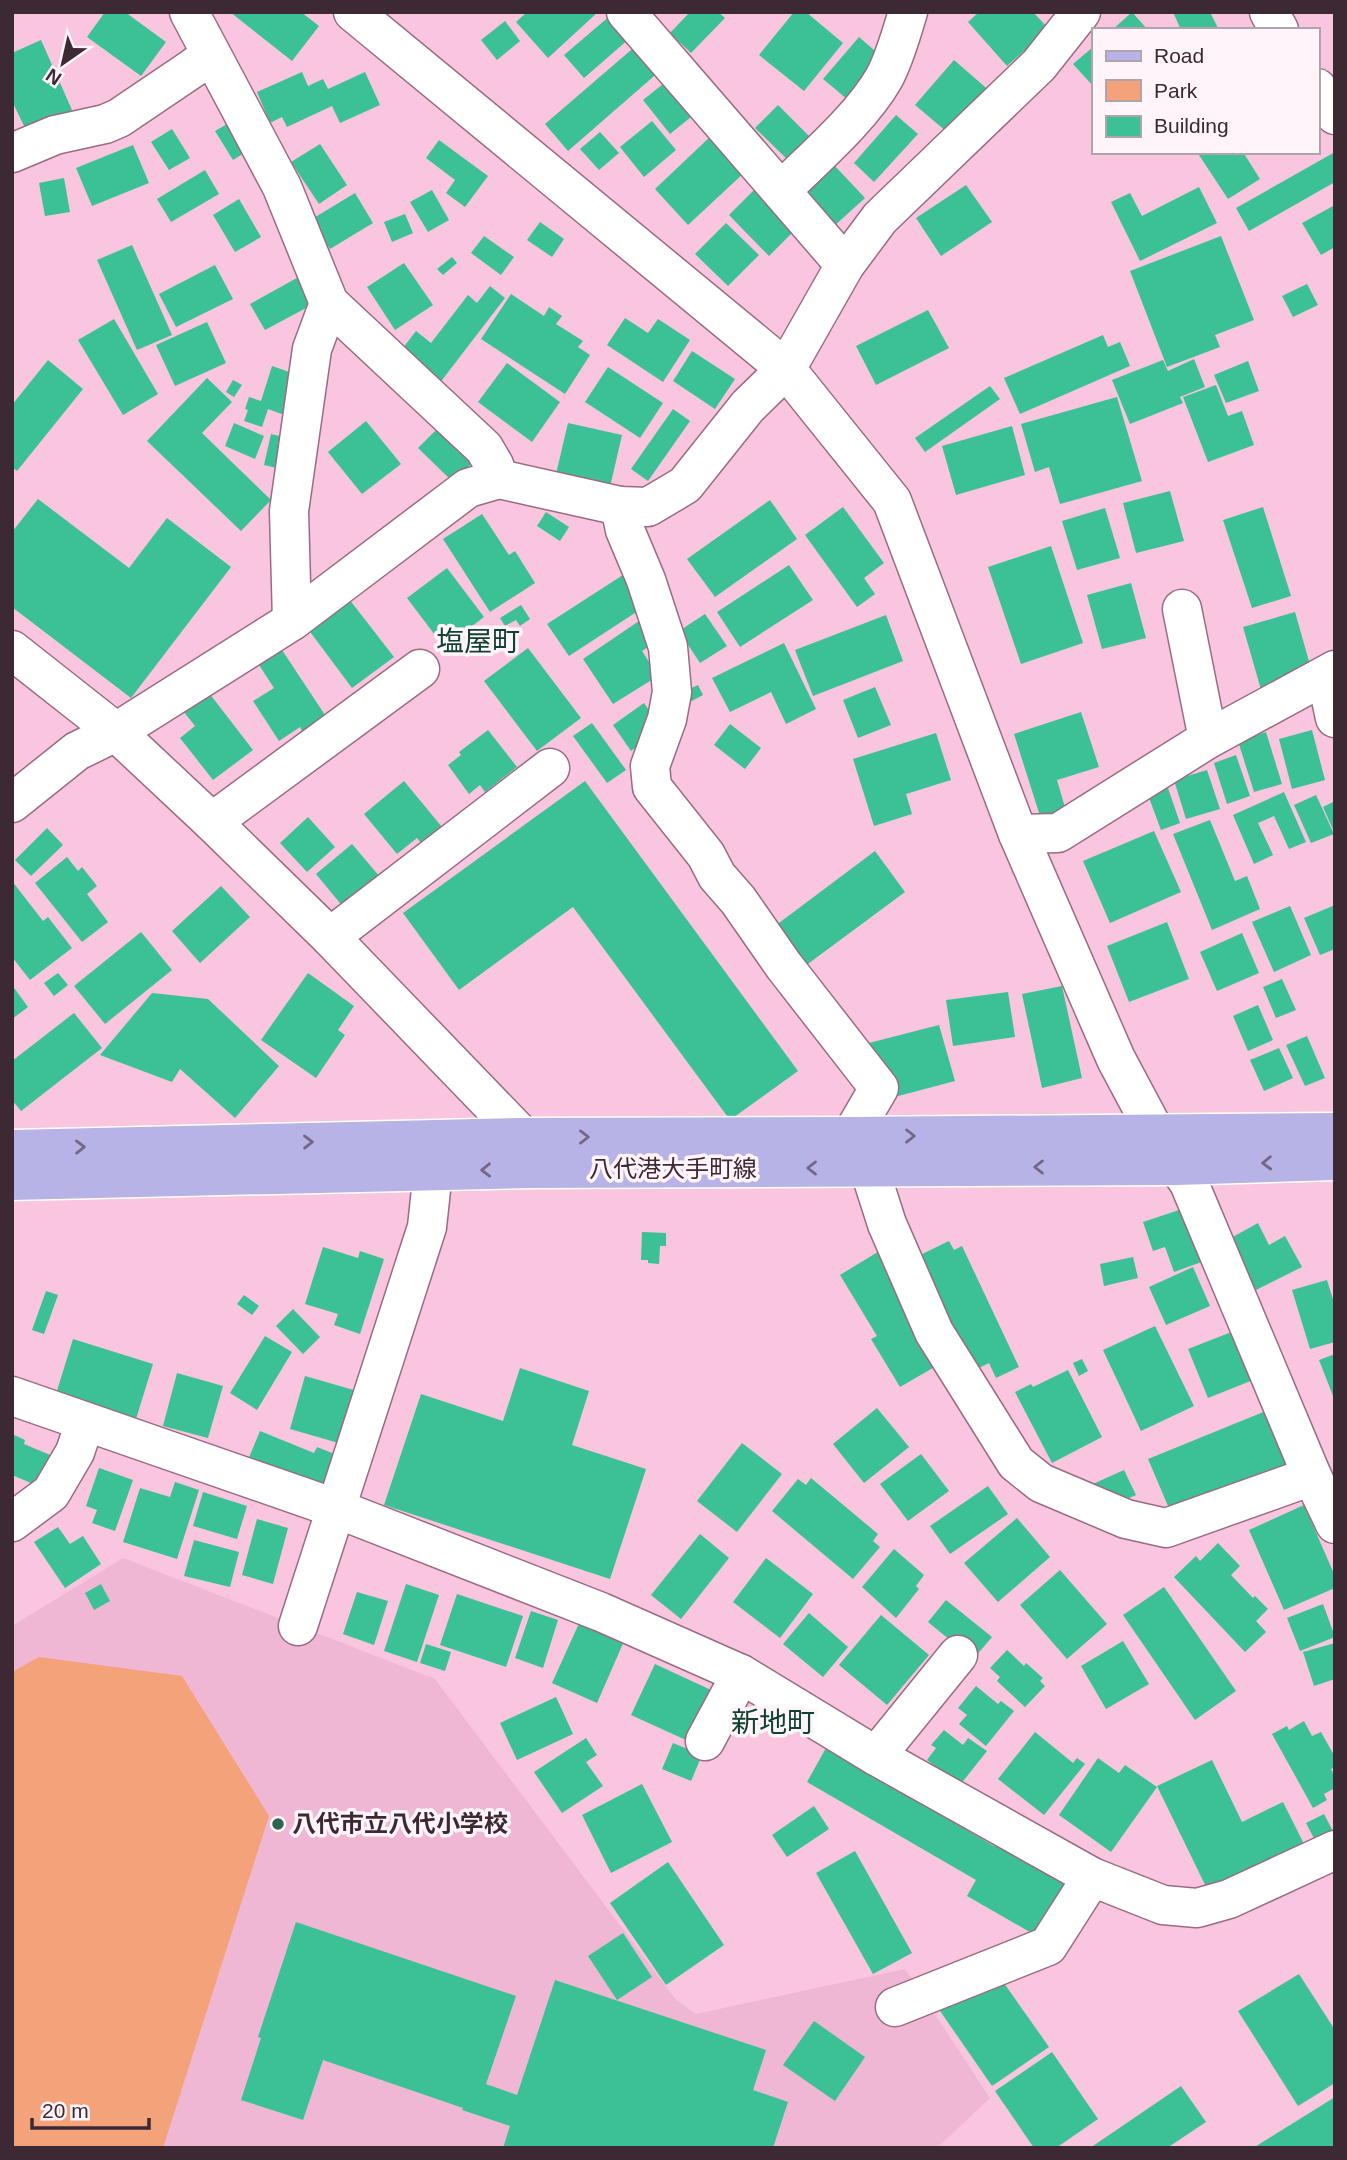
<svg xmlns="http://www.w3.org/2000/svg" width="1347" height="2160" viewBox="0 0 1347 2160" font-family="Helvetica,'Noto Sans JP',sans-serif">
<rect width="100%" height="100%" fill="#f9c5df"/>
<polygon fill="#f0b7d4" points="123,1558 435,1679 676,2000 696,2014 905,1969 990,2098 937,2148 12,2148 12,1626"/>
<polygon fill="#f3a27a" points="39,1657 182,1676 269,1816 163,2148 12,2148 12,1672"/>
<g fill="#3bc195">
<polygon points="105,12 125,12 166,42 141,76 87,37"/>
<polygon points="230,12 301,12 319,26 292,61"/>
<polygon points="527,12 598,12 548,58 516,22"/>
<polygon points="690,12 718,12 725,18 691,53 670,33"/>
<polygon points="794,12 806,12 843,43 804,91 759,55"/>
<polygon points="979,12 1033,12 1049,29 1007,66 968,22"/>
<polygon points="1132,12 1148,30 1112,30"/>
<polygon points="1173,12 1210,12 1218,28 1215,30 1181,30"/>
<polygon points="611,15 630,38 584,78 564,55"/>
<polygon points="505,21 520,41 497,60 481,40"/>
<polygon points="859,37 883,58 847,99 823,79"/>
<polygon points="41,40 72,110 26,130 12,101 12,53"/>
<polygon points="638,44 661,70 568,151 545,124"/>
<polygon points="1093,47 1093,86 1073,64"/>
<polygon points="954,60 992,93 953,137 915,105"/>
<polygon points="302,72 308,86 323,79 328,89 365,72 380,105 340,123 332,106 287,127 282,117 270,123 257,92"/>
<polygon points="663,84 691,117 670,134 643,100"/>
<polygon points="778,105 812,139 790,162 755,128"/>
<polygon points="896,115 918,134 874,182 854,163"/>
<polygon points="236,119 254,147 233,160 215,131"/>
<polygon points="652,121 676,150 644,177 620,147"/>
<polygon points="172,129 190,158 169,170 151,142"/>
<polygon points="600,132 619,153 599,170 580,149"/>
<polygon points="712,135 746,171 688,225 655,189"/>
<polygon points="439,140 488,176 465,207 446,193 455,180 426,158"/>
<polygon points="320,144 347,185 319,204 291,162"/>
<polygon points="133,145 149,183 92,206 76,168"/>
<polygon points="1197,152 1243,152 1260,179 1228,199"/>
<polygon points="1335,152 1335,182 1249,231 1236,208"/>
<polygon points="835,166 865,198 833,227 804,194"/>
<polygon points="205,170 219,194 171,222 157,199"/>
<polygon points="64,178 70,212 45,216 39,183"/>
<polygon points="966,185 992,222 941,256 916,218"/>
<polygon points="757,187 798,227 769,256 729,215"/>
<polygon points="1199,187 1217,223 1140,261 1111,202 1130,193 1142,216"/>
<polygon points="432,190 449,220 428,232 410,202"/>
<polygon points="355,193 373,223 330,249 312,219"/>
<polygon points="239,199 261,237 235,252 213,215"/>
<polygon points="1335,205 1335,247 1321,255 1302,223"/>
<polygon points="405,214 413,233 392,242 384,222"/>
<polygon points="540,222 564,239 552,257 527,240"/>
<polygon points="726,223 759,255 728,286 695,254"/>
<polygon points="484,236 514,257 501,275 471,253"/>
<polygon points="1221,236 1254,320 1215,335 1220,347 1167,367 1130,271"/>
<polygon points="132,245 172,335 137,350 97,260"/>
<polygon points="452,257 457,263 443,275 437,269"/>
<polygon points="404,263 433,305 395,330 367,287"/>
<polygon points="215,265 233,299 176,327 159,294"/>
<polygon points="304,274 319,301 265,330 250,304"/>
<polygon points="1307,284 1318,305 1293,317 1282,296"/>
<polygon points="490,286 505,298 439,384 399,353 416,331 431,343 468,295 477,303"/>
<polygon points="511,294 544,316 549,307 562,316 556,324 583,341 578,347 590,355 565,394 481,339"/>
<polygon points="928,310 949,348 876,385 856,346"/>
<polygon points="625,318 648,333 658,319 690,340 663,382 607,345"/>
<polygon points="114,319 158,394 123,415 78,340"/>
<polygon points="207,322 226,363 175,386 156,345"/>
<polygon points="1103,335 1108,347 1120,342 1130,366 1020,414 1004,378"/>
<polygon points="692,351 735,379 715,409 673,381"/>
<polygon points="1194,359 1205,387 1180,397 1183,403 1130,424 1112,380 1163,360 1168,371"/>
<polygon points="48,360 83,389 17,471 12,467 12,405"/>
<polygon points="1248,361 1259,391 1226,403 1214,375"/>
<polygon points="507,363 560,402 532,442 478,402"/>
<polygon points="272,366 301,376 287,416 268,409 262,427 244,421 248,410 245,409 249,397 261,401"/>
<polygon points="608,367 663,403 640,438 585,402"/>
<polygon points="207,378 232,402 202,433 271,500 241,531 147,441"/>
<polygon points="233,380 242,385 234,397 226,392"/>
<polygon points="1216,385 1228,416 1242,411 1254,445 1208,462 1183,397"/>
<polygon points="990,386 1000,399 925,452 915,438"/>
<polygon points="1117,397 1142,481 1060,504 1049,467 1035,472 1021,424"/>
<polygon points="673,409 690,421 648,481 631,469"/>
<polygon points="366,421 401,464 362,494 328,452"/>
<polygon points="445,421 479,456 453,482 418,448"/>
<polygon points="234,423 264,436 255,459 225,446"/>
<polygon points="568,423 622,435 610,487 556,474"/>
<polygon points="1012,426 1025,475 956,495 942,446"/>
<polygon points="271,434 288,438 281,469 264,465"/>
<polygon points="1170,491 1184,541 1136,553 1123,503"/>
<polygon points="38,499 129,568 167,518 231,567 131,698 12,607 12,532"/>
<polygon points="770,500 797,539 715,597 687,559"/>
<polygon points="843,507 884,563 864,578 875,594 857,607 805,535"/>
<polygon points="1263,507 1291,596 1252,608 1223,520"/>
<polygon points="1105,508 1120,558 1077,570 1062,521"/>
<polygon points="546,512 569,527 560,541 537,526"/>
<polygon points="482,514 509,555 515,551 535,583 490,612 443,539"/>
<polygon points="1051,546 1083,643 1021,664 988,567"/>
<polygon points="789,565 813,600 740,647 717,612"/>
<polygon points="447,568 484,617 444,647 407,598"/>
<polygon points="623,575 644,607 569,656 547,624"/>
<polygon points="1131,583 1146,638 1102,649 1087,595"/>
<polygon points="349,599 394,657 352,688 308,629"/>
<polygon points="521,605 530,619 520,626 516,620 505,626 500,618"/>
<polygon points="1295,612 1314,679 1262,693 1243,627"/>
<polygon points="705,614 727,646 700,663 679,631"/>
<polygon points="886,615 903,661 813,696 795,650"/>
<polygon points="639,621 654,643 642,651 658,676 613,704 583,659"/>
<polygon points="784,643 816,709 786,724 771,692 730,712 712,678"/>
<polygon points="528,648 581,718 537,751 484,681"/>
<polygon points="282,650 325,715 302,731 300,727 279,741 253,701 274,688 259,665"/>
<polygon points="698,685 703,695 686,704 681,693"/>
<polygon points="875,687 891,725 858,738 843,700"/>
<polygon points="209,693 253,750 213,780 180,738 195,726 184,712"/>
<polygon points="644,703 662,729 631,751 613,725"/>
<polygon points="1081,712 1099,767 1057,780 1066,811 1041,819 1014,734"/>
<polygon points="592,723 626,770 607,783 573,736"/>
<polygon points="730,724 761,748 745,769 714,745"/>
<polygon points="488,730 517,767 485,792 480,785 469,794 448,765 461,755 459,752"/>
<polygon points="1312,730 1325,780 1292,789 1279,739"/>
<polygon points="1266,732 1282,784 1254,792 1238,741"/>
<polygon points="936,733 951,780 906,794 912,814 874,826 853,759"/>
<polygon points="1236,755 1250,796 1227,804 1214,763"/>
<polygon points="1207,770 1220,809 1186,819 1174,780"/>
<polygon points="404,781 442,827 422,844 417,838 397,854 364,814"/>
<polygon points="585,781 798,1071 730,1120 573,907 459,990 403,913"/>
<polygon points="1168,788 1180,823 1161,830 1148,795"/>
<polygon points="1284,792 1306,842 1289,849 1274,816 1258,823 1273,855 1254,864 1233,815"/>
<polygon points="1316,795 1334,834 1311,843 1294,805"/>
<polygon points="1335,801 1335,834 1323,807"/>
<polygon points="308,817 335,847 307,872 280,843"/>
<polygon points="1210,820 1235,881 1247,876 1260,909 1212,930 1173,834"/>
<polygon points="47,828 63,845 31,876 15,860"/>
<polygon points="1154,831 1181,892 1110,923 1083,861"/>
<polygon points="352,844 380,877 344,908 316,874"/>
<polygon points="875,851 905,892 797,972 767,932"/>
<polygon points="67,857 78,871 82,867 97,886 87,894 108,922 82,942 35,883"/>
<polygon points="12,881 43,921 48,917 72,948 30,980 12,957"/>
<polygon points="221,886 250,917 200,963 172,931"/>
<polygon points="1335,905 1335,949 1320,955 1304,918"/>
<polygon points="1290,906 1311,955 1274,972 1252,922"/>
<polygon points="1167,922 1189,979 1129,1002 1107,946"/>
<polygon points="141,932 172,970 105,1024 74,986"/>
<polygon points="1242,933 1259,973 1217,991 1200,952"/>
<polygon points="58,973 68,985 54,996 44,983"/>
<polygon points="308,973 354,1006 338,1030 345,1035 316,1078 261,1040"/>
<polygon points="1282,979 1296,1010 1276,1018 1263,987"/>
<polygon points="12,985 28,1007 12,1019"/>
<polygon points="1062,986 1082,1078 1042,1088 1022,994"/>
<polygon points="1008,992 1015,1037 953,1046 946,1000"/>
<polygon points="152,993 208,999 279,1066 235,1118 180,1069 172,1082 100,1055"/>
<polygon points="1258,1005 1273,1040 1248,1051 1233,1016"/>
<polygon points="74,1013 102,1048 21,1111 12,1100 12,1061"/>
<polygon points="939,1025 955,1081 887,1099 865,1044"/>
<polygon points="1307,1036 1325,1078 1305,1086 1286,1045"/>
<polygon points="1279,1048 1293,1078 1264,1091 1250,1060"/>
<polygon points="1188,1207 1207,1260 1174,1272 1165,1247 1153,1251 1143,1222"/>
<polygon points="1258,1223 1269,1245 1285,1236 1302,1267 1256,1290 1229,1239"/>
<polygon points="642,1232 666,1233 666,1246 660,1246 659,1264 648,1263 648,1260 641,1260"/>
<polygon points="949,1241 954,1250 962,1246 1019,1367 996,1378 989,1363 971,1372 916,1257"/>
<polygon points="323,1247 358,1258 360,1251 384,1259 360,1334 334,1325 338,1314 305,1304"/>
<polygon points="881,1250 938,1365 900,1387 871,1339 877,1336 840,1275"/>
<polygon points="1133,1257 1138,1278 1104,1286 1100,1264"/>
<polygon points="1193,1267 1210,1306 1166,1325 1149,1287"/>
<polygon points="1327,1280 1335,1306 1335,1342 1310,1349 1292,1290"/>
<polygon points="46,1291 58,1295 44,1334 32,1330"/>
<polygon points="244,1295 259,1306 252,1315 237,1304"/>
<polygon points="293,1309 320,1337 303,1354 276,1326"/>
<polygon points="1155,1326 1194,1406 1141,1431 1103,1350"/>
<polygon points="1234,1331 1253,1380 1208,1398 1188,1349"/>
<polygon points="265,1336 292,1352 257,1410 230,1393"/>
<polygon points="73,1339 153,1364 136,1419 56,1394"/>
<polygon points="1335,1354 1335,1401 1319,1360"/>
<polygon points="1082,1359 1088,1371 1079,1376 1073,1363"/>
<polygon points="520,1368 589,1391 572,1445 646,1469 610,1579 384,1505 421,1394 503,1421"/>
<polygon points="1068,1370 1102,1437 1052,1463 1015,1392 1031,1384 1033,1387"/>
<polygon points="177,1373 223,1386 208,1438 163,1426"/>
<polygon points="305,1376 364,1393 349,1446 290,1429"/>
<polygon points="1278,1406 1303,1467 1174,1520 1148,1459"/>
<polygon points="877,1408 909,1447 864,1483 833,1444"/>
<polygon points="260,1431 314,1453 317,1447 342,1457 330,1486 243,1472"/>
<polygon points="12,1434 25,1440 24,1444 62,1460 45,1489 12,1475"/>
<polygon points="742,1443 782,1474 737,1532 697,1501"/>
<polygon points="921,1454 949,1491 908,1521 880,1484"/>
<polygon points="99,1468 133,1480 115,1531 92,1523 97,1510 86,1506"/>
<polygon points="1124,1470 1136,1495 1111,1506 1084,1488"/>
<polygon points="811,1478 878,1534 873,1541 880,1547 853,1579 772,1511 798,1479 806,1485"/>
<polygon points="175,1482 199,1490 177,1559 123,1542 140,1488 170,1497"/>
<polygon points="988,1486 1008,1514 950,1554 930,1526"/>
<polygon points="203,1492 247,1506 237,1539 193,1526"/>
<polygon points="1304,1505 1335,1576 1335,1588 1284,1610 1249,1530"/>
<polygon points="1017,1518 1050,1557 998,1602 964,1563"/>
<polygon points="257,1519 288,1528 273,1584 242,1575"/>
<polygon points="58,1527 70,1544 83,1536 101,1564 65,1588 34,1542"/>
<polygon points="700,1534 729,1558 681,1619 651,1595"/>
<polygon points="194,1540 239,1552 230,1587 184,1576"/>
<polygon points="1218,1543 1240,1566 1231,1575 1253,1598 1255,1596 1268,1609 1256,1621 1266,1632 1245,1652 1174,1577 1196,1556 1200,1561"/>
<polygon points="894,1549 924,1575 916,1586 919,1589 896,1618 862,1587"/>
<polygon points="766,1558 813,1594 780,1638 733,1602"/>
<polygon points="1060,1570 1107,1624 1067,1659 1020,1605"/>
<polygon points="101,1584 110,1601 94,1610 85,1593"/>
<polygon points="406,1584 439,1595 417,1662 384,1651"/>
<polygon points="1164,1587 1236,1691 1195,1720 1123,1615"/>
<polygon points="357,1592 388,1601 374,1645 343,1634"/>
<polygon points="457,1594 523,1616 506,1667 440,1645"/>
<polygon points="946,1600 992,1637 975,1657 956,1645 928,1622"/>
<polygon points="1323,1604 1335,1637 1300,1651 1287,1618"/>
<polygon points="531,1611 558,1620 543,1668 515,1658"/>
<polygon points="809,1613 848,1647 823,1677 783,1644"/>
<polygon points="881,1615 929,1655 887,1705 839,1665"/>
<polygon points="581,1619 625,1639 597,1703 552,1683"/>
<polygon points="1123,1641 1149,1684 1106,1709 1081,1666"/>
<polygon points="1335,1643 1335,1679 1314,1686 1303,1652"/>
<polygon points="426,1644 451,1652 445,1671 420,1663"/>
<polygon points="1007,1650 1024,1666 1026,1663 1043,1678 1040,1681 1045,1686 1025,1707 997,1681 1000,1677 990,1668"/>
<polygon points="655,1664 711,1690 688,1741 631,1715"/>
<polygon points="976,1686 998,1704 1001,1701 1014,1711 986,1746 959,1724 967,1715 958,1708"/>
<polygon points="556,1697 573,1734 517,1760 500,1723"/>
<polygon points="1304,1721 1312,1736 1321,1732 1335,1757 1335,1767 1331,1769 1335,1777 1335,1788 1324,1794 1327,1800 1313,1808 1272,1734 1287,1726 1289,1730"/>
<polygon points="944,1730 963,1745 968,1738 987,1751 960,1785 927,1760 936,1748 931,1745"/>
<polygon points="1035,1732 1073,1763 1077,1758 1085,1764 1044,1815 998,1779"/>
<polygon points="586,1738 597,1755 586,1762 603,1786 562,1813 534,1772"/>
<polygon points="673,1743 702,1755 691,1781 662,1769"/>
<polygon points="826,1748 994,1846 995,1843 1065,1883 1035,1935 967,1896 976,1880 807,1782"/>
<polygon points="1098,1758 1119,1773 1125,1765 1157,1787 1111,1852 1059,1815"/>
<polygon points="1212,1760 1242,1822 1283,1802 1307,1850 1210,1895 1157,1786"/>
<polygon points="642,1784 672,1842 611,1873 582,1815"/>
<polygon points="814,1806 829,1829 787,1857 772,1835"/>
<polygon points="1324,1814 1335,1835 1319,1848 1306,1823"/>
<polygon points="855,1851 912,1953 873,1974 816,1873"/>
<polygon points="668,1862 724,1945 666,1985 610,1903"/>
<polygon points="296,1922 516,1996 486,2084 517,2095 555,1980 766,2050 753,2090 788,2102 773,2148 503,2148 510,2126 462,2110 463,2108 323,2060 303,2120 241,2100 261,2038 258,2037"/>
<polygon points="623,1933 652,1977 617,2000 588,1956"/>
<polygon points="994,1969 1049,2047 992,2086 938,2008"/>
<polygon points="1299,1974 1335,2030 1335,2083 1298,2106 1238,2011"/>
<polygon points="814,2021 865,2057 835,2101 783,2065"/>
<polygon points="1052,2052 1098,2119 1056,2148 1034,2148 995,2091"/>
<polygon points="1181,2086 1206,2122 1167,2148 1090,2148"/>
<polygon points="1335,2097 1335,2148 1253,2148"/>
</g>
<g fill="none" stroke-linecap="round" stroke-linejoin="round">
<defs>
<g id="minor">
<polyline points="189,12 282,187 329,303 484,448 494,465 499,479"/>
<polyline points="353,12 786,369 892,501 1018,834 1116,1059 1156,1134 1189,1183 1312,1476 1335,1524"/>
<polyline points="626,12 845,265"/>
<polyline points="1269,12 1279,30"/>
<polyline points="1317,88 1335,115"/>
<polyline points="12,153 55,135 105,124 119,118 193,68 211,54"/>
<path d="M782 190C814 158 862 117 884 78 895 58 901 34 908 12"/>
<polyline points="620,506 625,530 646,580 668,647 672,692 667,719 650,766 652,787 706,855 717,876 738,900 784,966 879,1088 851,1136"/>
<polyline points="1182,609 1208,739"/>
<polyline points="292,621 289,511 312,349 329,303"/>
<polyline points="12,650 116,732 212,822 330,937 523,1137 530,1161"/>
<polyline points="1326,676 1335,718"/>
<polyline points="12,803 77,751 116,732 292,621 468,488 499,479 620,506 648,507 685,485 748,406 786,369 845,265 880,218 1039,65 1081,12"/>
<polyline points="212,822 420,669"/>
<polyline points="1018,834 1058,833 1208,739 1335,670"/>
<polyline points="330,937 550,768"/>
<polyline points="869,1168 887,1224 934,1332 1016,1463 1041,1483 1126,1519 1166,1528 1312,1476"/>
<polyline points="12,1396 335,1508 601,1612 741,1674 876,1756 1092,1877 1163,1905 1197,1908 1229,1899 1335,1850"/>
<polyline points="12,1522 51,1493 75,1452 85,1422"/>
<polyline points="298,1626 427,1227 433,1171"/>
<polyline points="705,1741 741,1674"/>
<polyline points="876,1756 958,1655"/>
<polyline points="895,2007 1048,1946 1092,1877"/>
</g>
<g id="major">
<polyline points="12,1149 523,1137 851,1136 1335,1132"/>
<polyline points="12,1181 532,1169 1176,1166 1335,1161"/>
</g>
</defs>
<use href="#minor" stroke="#996c84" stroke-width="41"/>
<use href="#major" stroke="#fff" stroke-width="41"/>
<use href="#minor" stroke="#fff" stroke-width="38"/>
<use href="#major" stroke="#b8b3e6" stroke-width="38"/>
</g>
<defs><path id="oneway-chevron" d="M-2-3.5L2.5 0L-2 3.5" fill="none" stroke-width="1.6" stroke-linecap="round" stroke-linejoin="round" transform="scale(1.75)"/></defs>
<g stroke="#746784">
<use href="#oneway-chevron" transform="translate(910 1136)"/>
<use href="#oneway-chevron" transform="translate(584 1137)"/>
<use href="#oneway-chevron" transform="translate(308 1142) rotate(-1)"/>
<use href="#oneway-chevron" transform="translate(80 1147) rotate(-1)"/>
<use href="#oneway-chevron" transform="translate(1267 1163) rotate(178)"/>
<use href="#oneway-chevron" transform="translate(1039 1167) rotate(180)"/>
<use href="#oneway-chevron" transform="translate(812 1168) rotate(180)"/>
<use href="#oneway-chevron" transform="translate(486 1170) rotate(179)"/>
</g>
<circle fill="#2a6650" stroke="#fff4f9" stroke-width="2.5" cx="278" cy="1824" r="7"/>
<g text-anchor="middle" stroke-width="7" stroke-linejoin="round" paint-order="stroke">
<g font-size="24" fill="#3d2934" stroke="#fff4f9">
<text x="673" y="1177">八代港大手町線</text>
</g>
<g font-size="24" font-weight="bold" fill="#3d2934" stroke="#fff4f9" text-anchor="start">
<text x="292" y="1832">八代市立八代小学校</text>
</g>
<g font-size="28" fill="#104131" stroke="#fff4f9">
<text x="478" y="651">塩屋町</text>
<text x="773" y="1732">新地町</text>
</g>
</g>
<rect width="1347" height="2160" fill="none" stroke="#3d2934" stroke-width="28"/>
<rect x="1092" y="28" width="228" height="126" fill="#fff4f9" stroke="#b1a3aa" stroke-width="2"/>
<rect x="1106" y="51" width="35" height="10" fill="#b8b3e6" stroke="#b1a3aa" stroke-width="2"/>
<text x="1154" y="63" font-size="21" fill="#3d2934">Road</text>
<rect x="1106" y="80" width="35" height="21" fill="#f3a27a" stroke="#b1a3aa" stroke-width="2"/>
<text x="1154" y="98" font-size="21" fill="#3d2934">Park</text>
<rect x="1106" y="116" width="35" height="21" fill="#3bc195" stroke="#b1a3aa" stroke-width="2"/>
<text x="1154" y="133" font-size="21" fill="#3d2934">Building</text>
<g transform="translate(63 63) rotate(214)" stroke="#fff4f9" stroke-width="5" paint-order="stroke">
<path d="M0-5L12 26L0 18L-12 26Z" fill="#3d2934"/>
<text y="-10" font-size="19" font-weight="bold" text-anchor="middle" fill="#3d2934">N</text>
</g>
<path d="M32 2118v10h117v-10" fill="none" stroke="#3d2934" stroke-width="3.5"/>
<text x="42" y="2118" font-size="21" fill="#3d2934" stroke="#fff4f9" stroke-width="5" paint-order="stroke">20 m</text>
</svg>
